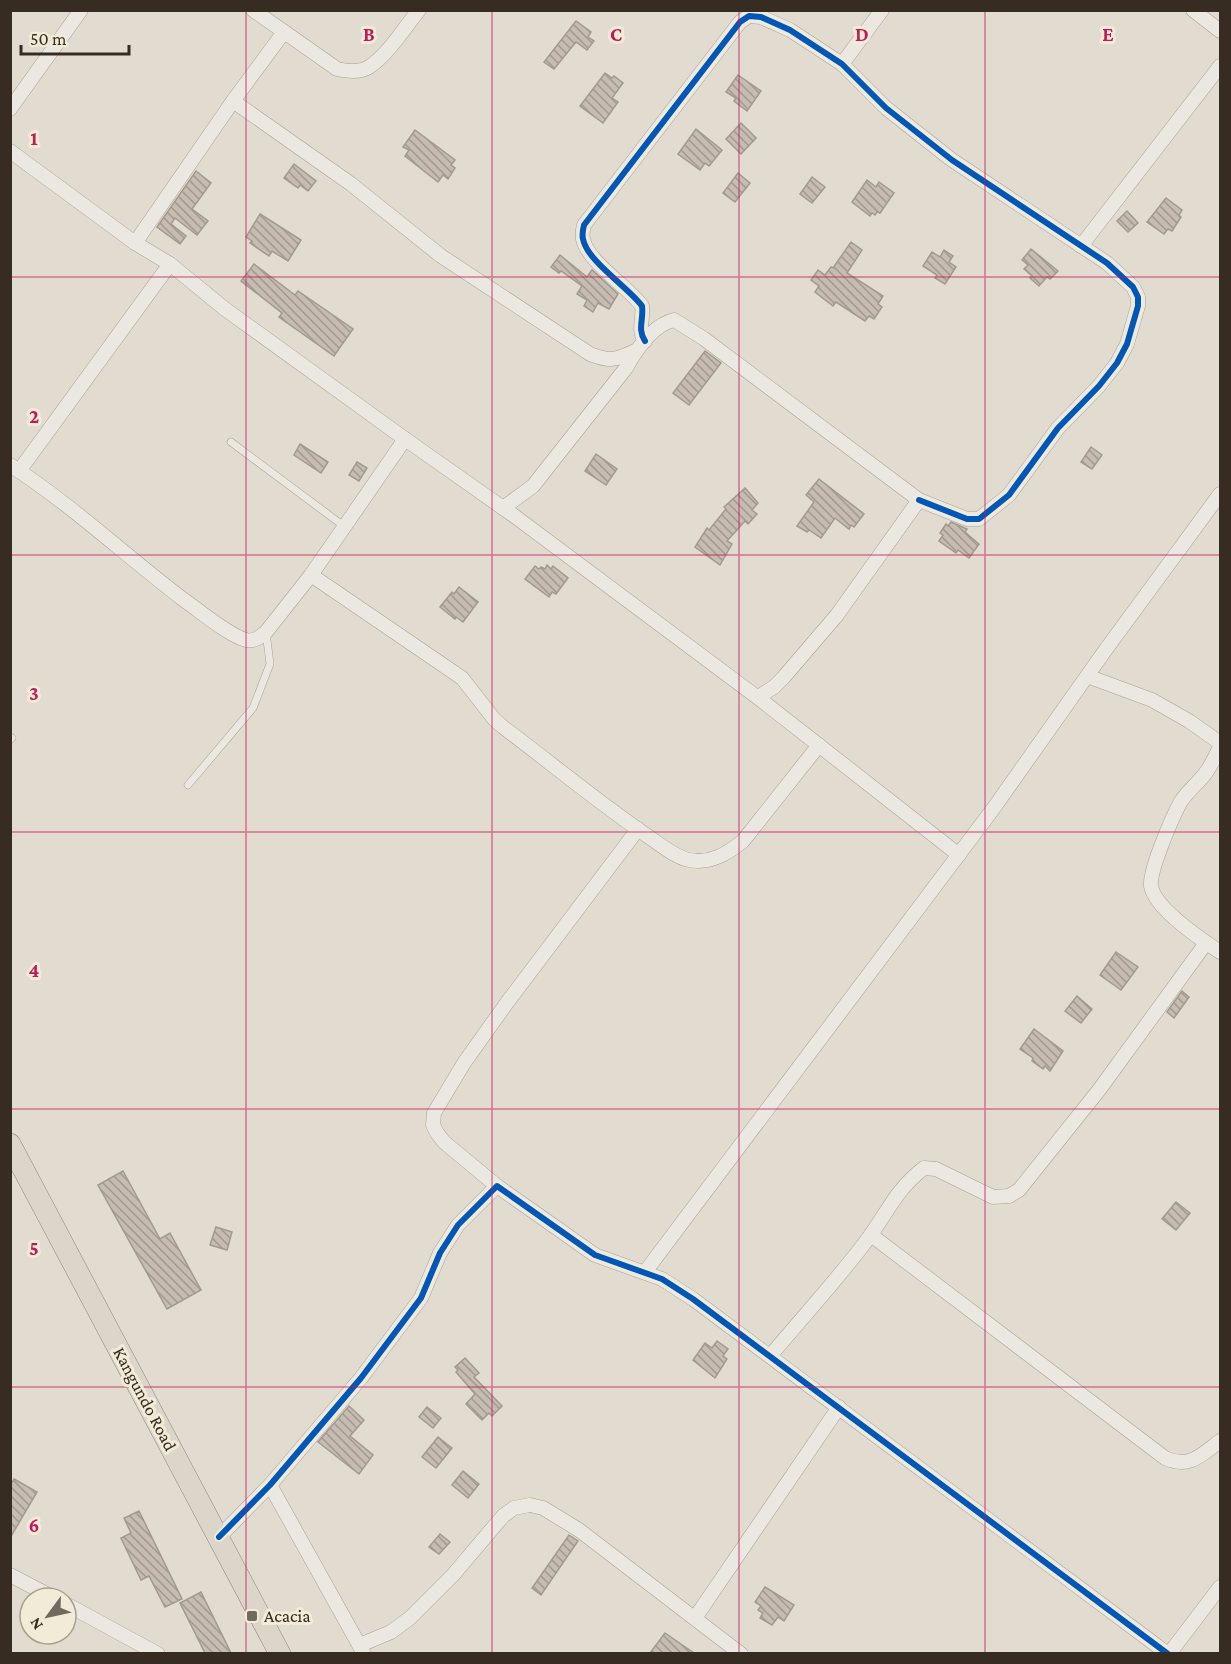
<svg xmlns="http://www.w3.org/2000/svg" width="1231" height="1664" viewBox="0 0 1231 1664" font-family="'Crimson Pro',serif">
<defs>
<pattern id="building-back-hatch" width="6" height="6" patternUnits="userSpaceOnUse" patternTransform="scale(1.5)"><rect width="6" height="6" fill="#c6bcb1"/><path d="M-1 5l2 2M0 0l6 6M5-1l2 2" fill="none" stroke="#a29990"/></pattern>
</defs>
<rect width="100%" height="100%" fill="#e2dcd0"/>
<g fill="url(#building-back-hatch)" stroke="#a2998f" stroke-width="1.5">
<polygon points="576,21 591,32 588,37 594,41 587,50 576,42 554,69 544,62"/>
<polygon points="605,73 612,78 614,76 623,83 612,98 618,102 603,123 580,106"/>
<polygon points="738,75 761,91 747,111 734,101 736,98 726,92"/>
<polygon points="741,123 756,138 741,154 726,139"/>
<polygon points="696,129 722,150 709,166 705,163 700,170 678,154"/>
<polygon points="415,130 455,160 451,165 455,168 448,179 443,175 438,182 405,156 409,150 403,147"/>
<polygon points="294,164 316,181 308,191 300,185 298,188 284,178"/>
<polygon points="196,171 211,183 192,209 208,221 197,235 175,218 171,224 186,236 180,244 157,227"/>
<polygon points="738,173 750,183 735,202 723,193"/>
<polygon points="812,177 825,187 812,203 800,194"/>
<polygon points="867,180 876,187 879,182 894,193 880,213 877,212 875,215 872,213 870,216 852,202"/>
<polygon points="1166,198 1182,210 1179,215 1181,217 1172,231 1168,229 1164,234 1147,222"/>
<polygon points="1127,211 1138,223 1128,232 1117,221"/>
<polygon points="260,214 301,240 288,261 272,251 269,256 250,243 252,241 246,237"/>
<polygon points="851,242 862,250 847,273 883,296 878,304 882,307 874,319 869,316 865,321 836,302 833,306 815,292 819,286 811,280 818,270 825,275 831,267 833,268"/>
<polygon points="1031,249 1058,271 1050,279 1047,277 1039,286 1030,278 1032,276 1024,269 1028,265 1022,260"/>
<polygon points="944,250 953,256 949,262 956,267 945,284 935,278 937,275 923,266 932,252 940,257"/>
<polygon points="560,255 587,277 592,270 618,294 609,309 598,303 593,312 584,306 587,300 577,294 582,286 561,271 559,273 551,267"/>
<polygon points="254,264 295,295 298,291 353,329 334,356 279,317 282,313 241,281"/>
<polygon points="705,351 721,363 689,405 673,393"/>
<polygon points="300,444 328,462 321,473 294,455"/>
<polygon points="1091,447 1102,455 1092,469 1081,462"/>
<polygon points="596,454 617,469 606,485 585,471"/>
<polygon points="357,462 367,468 359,481 349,475"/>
<polygon points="819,479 864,514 854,527 851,525 849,529 835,518 821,538 809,530 807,532 797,526 814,502 806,495"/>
<polygon points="745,488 758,503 752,510 757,514 748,524 745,521 727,541 732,544 720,565 695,547 707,528 709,530 726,509 724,507"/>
<polygon points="951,522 967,529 965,532 979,544 969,558 958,550 956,553 939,541 943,535 940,533 946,524 948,526"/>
<polygon points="547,565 551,569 553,566 568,578 556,594 552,592 549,597 525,579 535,566 539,569 541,567 545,569"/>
<polygon points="459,587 478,602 463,622 456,617 455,619 440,607 452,592 454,594"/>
<polygon points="1116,952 1138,967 1121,990 1100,975"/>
<polygon points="1182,991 1189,997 1174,1018 1167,1012"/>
<polygon points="1077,996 1092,1009 1081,1023 1065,1011"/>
<polygon points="1034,1029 1063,1051 1050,1071 1045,1066 1043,1069 1032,1061 1033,1058 1020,1049"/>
<polygon points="123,1171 160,1239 170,1233 201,1290 167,1309 98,1185"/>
<polygon points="1176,1202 1190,1213 1176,1230 1162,1219"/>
<polygon points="216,1227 232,1232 227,1250 210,1245"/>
<polygon points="717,1341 728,1349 723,1356 727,1359 715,1378 693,1360 705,1343 712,1348"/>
<polygon points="465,1358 479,1373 474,1377 502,1406 492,1416 489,1413 482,1420 466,1404 475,1394 456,1372 458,1370 455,1367"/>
<polygon points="349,1406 364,1420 350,1436 373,1455 359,1474 318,1442"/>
<polygon points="427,1407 441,1418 433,1428 419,1417"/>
<polygon points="438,1437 452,1448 436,1468 422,1457"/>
<polygon points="463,1471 479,1484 468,1498 452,1485"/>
<polygon points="14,1479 37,1492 10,1538 10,1486"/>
<polygon points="139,1511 182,1599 165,1607 149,1576 141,1580 121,1538 131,1533 124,1518"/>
<polygon points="440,1534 450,1542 439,1554 429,1547"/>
<polygon points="569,1535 578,1541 541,1595 532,1588"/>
<polygon points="765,1587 794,1605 784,1621 778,1617 772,1625 760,1618 763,1613 758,1610 761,1606 755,1602"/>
<polygon points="201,1592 231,1653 205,1653 180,1603"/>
<polygon points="665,1633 694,1653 650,1653"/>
</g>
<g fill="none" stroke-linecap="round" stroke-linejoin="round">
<defs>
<g id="service">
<polyline points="231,442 345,527"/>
<polyline points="10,740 12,738"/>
<polyline points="188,785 253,708 270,664 266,632"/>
</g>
<g id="minor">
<path d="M253 10 337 69C347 71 359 73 369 67 387 56 405 27 419 10"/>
<polyline points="1193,10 1220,31"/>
<polyline points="842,64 882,10"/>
<path d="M233 101 351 184 441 256 590 354C610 362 616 360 635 351"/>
<polyline points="10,109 81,10"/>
<polyline points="10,151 135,243 170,264 225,309 405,439 513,515 761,700 959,855"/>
<polyline points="135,243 233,101 284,32"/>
<polyline points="1081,246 1220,66"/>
<path d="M645 341C637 329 644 319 642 306 628 287 587 261 583 239 582 235 583 229 584 225L740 22 749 16 761 17 790 30 842 64 886 108 952 160 1107 263 1133 287 1138 297V306L1127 344 1117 363 1099 386 1058 428 1009 495 979 519H967L919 500"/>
<path d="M10 465C72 505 126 556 184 600 200 611 228 635 246 640 254 642 260 637 266 632L311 575 405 439"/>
<polyline points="19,471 170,264"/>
<path d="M503 508 533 486 626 368C636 350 652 325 674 320L703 338 919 500 837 615 783 678 774 687 758 697"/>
<path d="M311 575 462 678 494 719 503 727C551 763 599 803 649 837 661 845 675 857 689 860 710 864 727 854 743 841L819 745"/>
<polyline points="1087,676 1152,700 1189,721 1220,743"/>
<path d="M1220 747C1216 755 1212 764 1207 771 1199 783 1187 791 1180 803 1172 818 1149 871 1151 886 1155 909 1202 940 1220 952"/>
<polyline points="497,1186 444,1142 437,1133 433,1125 434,1113 464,1063 506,1004 638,829"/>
<path d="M871 1235 1165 1458C1190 1469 1201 1455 1220 1441"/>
<polyline points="645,1272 993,809 1104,652 1220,494"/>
<path d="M771 1355C802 1318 835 1282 864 1244 887 1215 893 1192 924 1168L936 1169 993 1197 1009 1196 1019 1190 1099 1090 1206 943"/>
<polyline points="270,1485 363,1652"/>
<polyline points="219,1537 270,1485 361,1378 421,1298 440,1253 458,1225 497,1186 595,1255 662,1279 693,1299 1168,1654"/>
<polyline points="10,1575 54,1598"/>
<polyline points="66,1604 158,1654"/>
<polyline points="695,1618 839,1407"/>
<polyline points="360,1645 391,1632 410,1618 453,1575 503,1516 514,1508 530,1505 543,1508 579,1530 741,1654"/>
<polyline points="1169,1654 1220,1587"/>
</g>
<polyline id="trunk" points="10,1144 280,1654"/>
</defs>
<use href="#service" stroke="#a8a298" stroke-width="8"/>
<use href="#minor" stroke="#a8a298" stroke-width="15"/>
<use href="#trunk" stroke="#8e887f" stroke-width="22"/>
<use href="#service" stroke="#ebe8e1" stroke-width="7"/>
<use href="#minor" stroke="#ebe8e1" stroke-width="14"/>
<use href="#trunk" stroke="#dcd6ca" stroke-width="21"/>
<defs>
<g id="cycleway">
<path d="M645 341C637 329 644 319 642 306 628 287 587 261 583 239 582 235 583 229 584 225L740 22 749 16 761 17 790 30 842 64 886 108 952 160 1107 263 1133 287 1138 297V306L1127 344 1117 363 1099 386 1058 428 1009 495 979 519H967L919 500"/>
<polyline points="219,1537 270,1485 361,1378 421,1298 440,1253 458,1225 497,1186 595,1255 662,1279 693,1299 1168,1654"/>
</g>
</defs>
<use href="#cycleway" stroke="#f2ebd7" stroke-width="10"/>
<use href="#cycleway" stroke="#0057b8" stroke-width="6"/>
</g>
<path fill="none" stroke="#c2185b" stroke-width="1.5" stroke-opacity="0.55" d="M246 10V1654M492 10V1654M739 10V1654M985 10V1654M10 277H1220M10 555H1220M10 832H1220M10 1109H1220M10 1387H1220"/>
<rect fill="#726a5e" stroke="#f2ebd7" stroke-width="2" x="246" y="1610" width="12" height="12" rx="3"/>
<g text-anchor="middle" stroke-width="6" stroke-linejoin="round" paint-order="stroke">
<g font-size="18" fill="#362c21" stroke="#f2ebd7">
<text transform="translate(145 1399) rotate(62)" y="6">Kangundo Road</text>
</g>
<g font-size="18" fill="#362c21" stroke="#f2ebd7" text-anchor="start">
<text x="264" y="1622">Acacia</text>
</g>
</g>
<g font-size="20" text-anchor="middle" font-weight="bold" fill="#c2185b" stroke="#f2ebd7" stroke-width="6" stroke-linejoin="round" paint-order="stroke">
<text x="369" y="41">B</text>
<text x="616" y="41">C</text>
<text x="862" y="41">D</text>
<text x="1108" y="41">E</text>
<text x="34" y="145">1</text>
<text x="34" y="423">2</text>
<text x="34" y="700">3</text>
<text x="34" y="977">4</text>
<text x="34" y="1255">5</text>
<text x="34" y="1532">6</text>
</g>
<rect width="1231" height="1664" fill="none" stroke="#362c21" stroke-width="24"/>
<g transform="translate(48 1616) rotate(237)"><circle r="28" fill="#f2ebd7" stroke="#a79f8e" stroke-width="1.5"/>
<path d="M0-4.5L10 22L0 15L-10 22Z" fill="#726a5e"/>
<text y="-9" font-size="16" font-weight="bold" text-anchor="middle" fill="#362c21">N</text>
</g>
<path d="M21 45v9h108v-9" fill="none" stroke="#362c21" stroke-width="3"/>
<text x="30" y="45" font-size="18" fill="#362c21" stroke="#f2ebd7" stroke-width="4.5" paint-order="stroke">50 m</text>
</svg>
